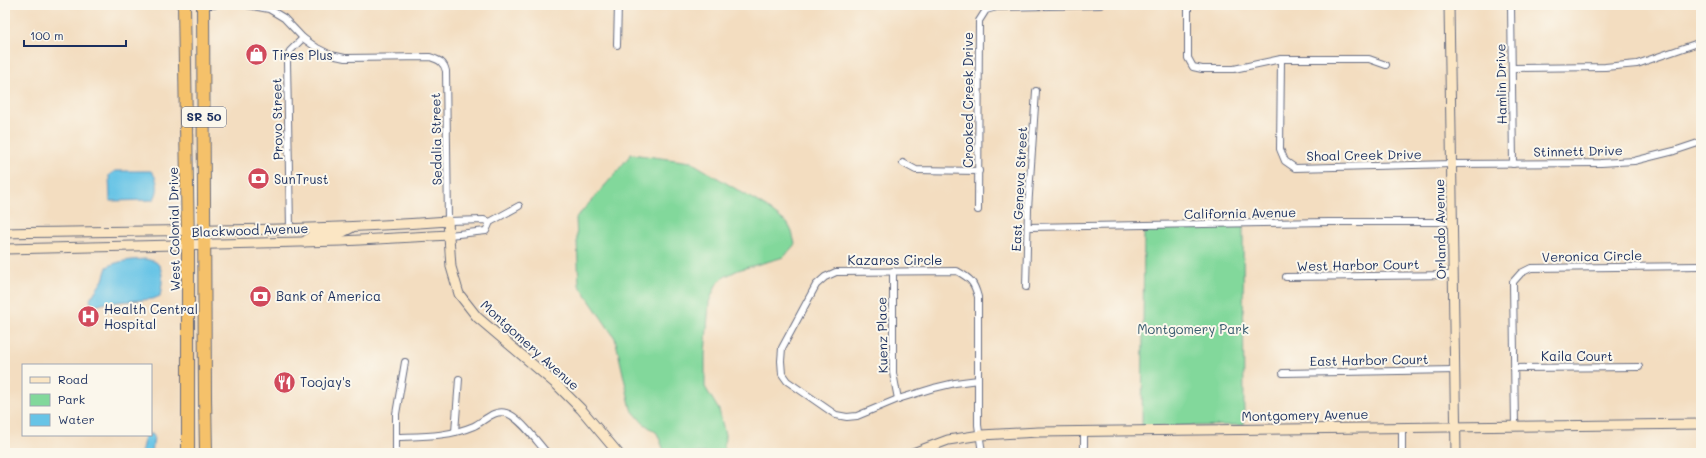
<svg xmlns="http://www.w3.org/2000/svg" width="1706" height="458" viewBox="0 0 1706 458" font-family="Mali,sans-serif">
<rect width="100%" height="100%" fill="#fbf7ec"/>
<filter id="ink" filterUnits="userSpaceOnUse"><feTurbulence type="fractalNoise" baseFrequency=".025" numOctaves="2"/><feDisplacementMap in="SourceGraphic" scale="8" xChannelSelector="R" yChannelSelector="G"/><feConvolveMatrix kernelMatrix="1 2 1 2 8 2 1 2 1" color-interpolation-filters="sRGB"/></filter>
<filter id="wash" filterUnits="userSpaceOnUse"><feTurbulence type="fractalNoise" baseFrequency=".012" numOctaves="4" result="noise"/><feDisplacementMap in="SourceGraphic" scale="16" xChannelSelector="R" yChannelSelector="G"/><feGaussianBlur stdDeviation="0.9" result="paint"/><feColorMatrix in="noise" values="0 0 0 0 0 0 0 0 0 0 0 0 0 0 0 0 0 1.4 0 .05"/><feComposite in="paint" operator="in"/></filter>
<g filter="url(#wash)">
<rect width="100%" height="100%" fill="#f3ddc0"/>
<g fill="#82d89b" stroke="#4e847c">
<polygon points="631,154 691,162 766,207 788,224 792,232 795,244 784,257 738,270 724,277 716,285 709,302 705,354 705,387 719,410 725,435 724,453 665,453 657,433 643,423 631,409 615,338 579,285 576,218 615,174"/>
<polygon points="1243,225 1244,425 1142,427 1144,233 1146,228"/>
</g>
<g fill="#68c4e6" stroke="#427aa2">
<path d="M115 171H151C158 178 160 192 153 200L110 201 109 175Z"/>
<path d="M146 259C149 260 154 261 156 262 165 269 162 286 160 296L153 299 106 303 95 306 91 303 90 299 103 280 107 267C119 260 133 260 146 259Z"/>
<polygon points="151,433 154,436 152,453 141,453 145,436 151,435"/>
</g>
</g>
<g filter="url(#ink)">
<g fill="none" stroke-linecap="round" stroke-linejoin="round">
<defs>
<g id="street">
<polyline points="203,5 214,5"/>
<path d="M247 5 269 9 284 18 303 38 317 48 331 55 345 58 430 57C439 60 444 62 446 71L448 221 484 220 490 222"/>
<polyline points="1188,5 1188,58 1193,67 1202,69 1234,69 1281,59 1369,59 1386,65"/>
<polyline points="1511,5 1513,164"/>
<polyline points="617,45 618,5"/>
<polyline points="1281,59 1280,149 1285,161 1295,168 1452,164 1601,163 1634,161 1674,151 1701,142"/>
<polyline points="1512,68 1605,67 1637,64 1701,42"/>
<polyline points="903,163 916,170 979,171"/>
<polyline points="978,210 979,21 986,10 997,7 1100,5"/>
<polyline points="1028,227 1329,222 1453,222"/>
<polyline points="290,228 287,62 290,51 303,38"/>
<polyline points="449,235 486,231 490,222 519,206"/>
<polyline points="893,271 893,373 898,399"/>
<polyline points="1286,277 1454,275"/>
<polyline points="1026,287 1028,209 1036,91"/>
<polyline points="1514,368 1639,367"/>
<polyline points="1283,373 1456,370"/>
<path d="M978 380 955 383 934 388 898 399 857 416 847 417 836 415 787 381 782 374 781 361 782 348 816 285 825 277 836 272 957 271C971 279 974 282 978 297V425L982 453"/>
<polyline points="1515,427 1513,282 1521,273 1531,268 1701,266"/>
<polyline points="455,432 459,379"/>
<path d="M396 437C423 436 448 437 474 426 484 421 495 409 506 413 519 416 538 443 547 453"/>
<polyline points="396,453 396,414 405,362"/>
<polyline points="1084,453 1084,431"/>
<polyline points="1402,453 1402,427"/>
</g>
<g id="secondary">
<polyline points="1449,5 1456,453"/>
<path d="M5 233C152 230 301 232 448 221L451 267 459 294 477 317 557 385 581 409 618 453"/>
<polyline points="304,242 314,234 339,234 351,228"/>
<polyline points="5,249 342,241 449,235"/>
<polyline points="913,453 948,440 981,435 1039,432 1701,424"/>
</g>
<g id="highway">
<polyline points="184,5 188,245 188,453"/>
<polyline points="203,5 205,397 206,453"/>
</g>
</defs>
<use href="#street" stroke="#676c80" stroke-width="8"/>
<use href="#secondary" stroke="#676c80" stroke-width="11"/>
<use href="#highway" stroke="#676c80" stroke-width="14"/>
<use href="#street" stroke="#fff" stroke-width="6"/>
<use href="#secondary" stroke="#fbe6c4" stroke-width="9"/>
<use href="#highway" stroke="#f5c16b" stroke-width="12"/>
</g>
</g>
<defs>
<symbol id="shop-disc" viewBox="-11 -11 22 22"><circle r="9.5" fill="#d1495b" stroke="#fbf7ec"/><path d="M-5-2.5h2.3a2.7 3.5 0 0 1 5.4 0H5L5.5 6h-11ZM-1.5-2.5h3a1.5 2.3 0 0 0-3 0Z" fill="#fff"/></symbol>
<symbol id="bank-disc" viewBox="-11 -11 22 22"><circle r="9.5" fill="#d1495b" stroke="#fbf7ec"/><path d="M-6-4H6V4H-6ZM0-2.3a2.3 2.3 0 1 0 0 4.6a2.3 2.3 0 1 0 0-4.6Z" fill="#fff"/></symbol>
<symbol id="hospital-disc" viewBox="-11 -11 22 22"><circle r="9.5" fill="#d1495b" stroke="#fbf7ec"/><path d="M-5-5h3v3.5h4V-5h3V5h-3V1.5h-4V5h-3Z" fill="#fff"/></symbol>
<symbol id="restaurant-disc" viewBox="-11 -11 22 22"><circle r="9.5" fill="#d1495b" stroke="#fbf7ec"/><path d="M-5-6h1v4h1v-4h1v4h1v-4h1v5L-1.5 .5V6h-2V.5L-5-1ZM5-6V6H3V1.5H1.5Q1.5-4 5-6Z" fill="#fff"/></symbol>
</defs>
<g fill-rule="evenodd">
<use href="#shop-disc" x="244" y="42" width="25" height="25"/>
<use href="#bank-disc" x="246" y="166" width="25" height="25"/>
<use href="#bank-disc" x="248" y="284" width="25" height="25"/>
<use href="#hospital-disc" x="76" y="304" width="25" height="25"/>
<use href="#restaurant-disc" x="272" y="370" width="25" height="25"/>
</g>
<g text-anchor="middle" stroke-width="4" stroke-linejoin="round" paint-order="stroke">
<rect fill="#fbf7ec" stroke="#5e6b89" stroke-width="1" x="182" y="107" width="44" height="20" rx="3"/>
<g font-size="12" font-weight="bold" fill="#1b2f5e">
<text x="204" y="121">SR 50</text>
</g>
<g font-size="13" fill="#1b2f5e" stroke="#fbf7ec" text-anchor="start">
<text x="272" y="60">Tires Plus</text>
<text x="274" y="184">SunTrust</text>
<text x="276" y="301">Bank of America</text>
<text x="104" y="314">Health Central<tspan x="104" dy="15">Hospital</tspan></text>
<text x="300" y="387">Toojay's</text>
</g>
<g font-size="13" fill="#1b2f5e" stroke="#fbf7ec">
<text transform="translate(1501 84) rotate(-91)" y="5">Hamlin Drive</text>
<text transform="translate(968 100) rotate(-90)" y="5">Crooked Creek Drive</text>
<text transform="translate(277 119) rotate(-91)" y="5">Provo Street</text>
<text transform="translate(436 139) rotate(-91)" y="5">Sedalia Street</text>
<text transform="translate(1578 151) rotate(-1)" y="5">Stinnett Drive</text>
<text transform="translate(1364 155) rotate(-1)" y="5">Shoal Creek Drive</text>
<text transform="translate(1019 189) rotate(-87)" y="5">East Geneva Street</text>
<text transform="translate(1240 213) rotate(-1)" y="5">California Avenue</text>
<text transform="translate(174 229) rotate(-91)" y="5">West Colonial Drive</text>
<text transform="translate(1440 229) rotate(-91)" y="5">Orlando Avenue</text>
<text transform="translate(250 230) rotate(-2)" y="5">Blackwood Avenue</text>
<text transform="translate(1592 256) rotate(-1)" y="5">Veronica Circle</text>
<text x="895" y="265">Kazaros Circle</text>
<text transform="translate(1358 265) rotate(-1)" y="5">West Harbor Court</text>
<text transform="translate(882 335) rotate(-91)" y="5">Kuenz Place</text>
<text transform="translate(530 345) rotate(42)" y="5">Montgomery Avenue</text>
<text x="1577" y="361">Kaila Court</text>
<text transform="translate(1369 360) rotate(-1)" y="5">East Harbor Court</text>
<text transform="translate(1305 415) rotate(-1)" y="5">Montgomery Avenue</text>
</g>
<g font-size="13" fill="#35596d" stroke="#fbf7ec">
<text x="1193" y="334">Montgomery Park</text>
</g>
</g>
<rect width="1706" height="458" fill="none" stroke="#fbf7ec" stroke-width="20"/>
<rect x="22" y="364" width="130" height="72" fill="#fbf7ec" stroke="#a1a7b3"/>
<rect x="30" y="377" width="20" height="6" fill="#fbe6c4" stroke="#a1a7b3"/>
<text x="58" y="384" font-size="12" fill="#1b2f5e">Road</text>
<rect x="30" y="394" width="20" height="12" fill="#82d89b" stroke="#a1a7b3"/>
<text x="58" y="404" font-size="12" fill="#1b2f5e">Park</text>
<rect x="30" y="414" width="20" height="12" fill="#68c4e6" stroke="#a1a7b3"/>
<text x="58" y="424" font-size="12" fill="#1b2f5e">Water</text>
<path d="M24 40v6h102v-6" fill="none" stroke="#1b2f5e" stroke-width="2"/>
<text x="30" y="40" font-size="12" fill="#1b2f5e" stroke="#fbf7ec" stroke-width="3" paint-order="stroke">100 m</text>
</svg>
